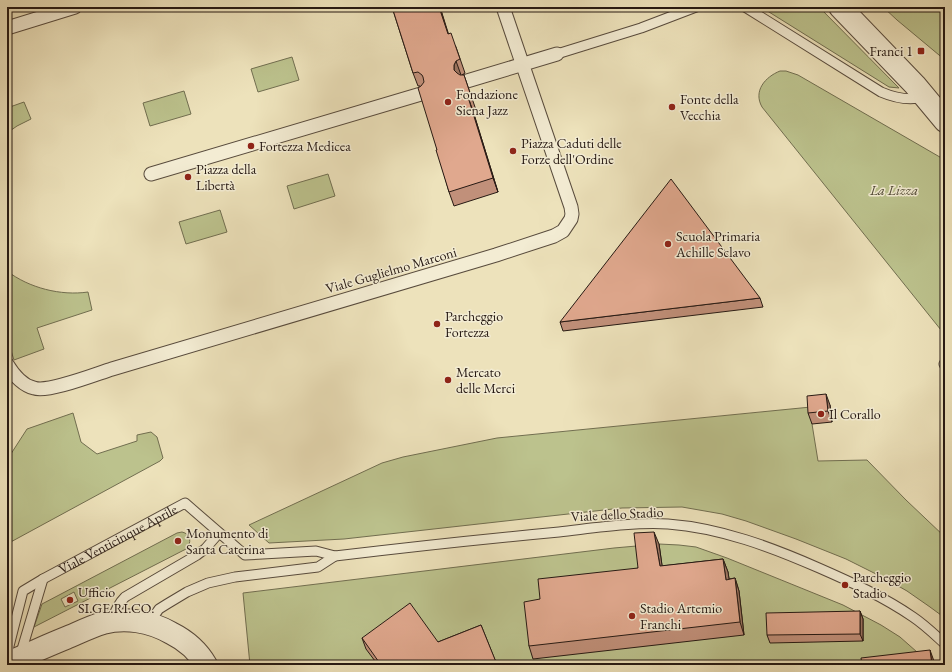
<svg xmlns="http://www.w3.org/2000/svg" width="952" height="672" viewBox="0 0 952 672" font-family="'EB Garamond',serif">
<rect width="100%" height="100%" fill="#ede2bb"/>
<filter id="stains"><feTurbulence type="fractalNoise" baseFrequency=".005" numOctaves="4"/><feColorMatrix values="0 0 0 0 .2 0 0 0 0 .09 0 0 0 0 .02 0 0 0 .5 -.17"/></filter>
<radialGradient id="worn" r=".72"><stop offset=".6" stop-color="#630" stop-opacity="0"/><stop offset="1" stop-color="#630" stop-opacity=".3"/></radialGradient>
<g fill="#bcc28d" stroke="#716e50" fill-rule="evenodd">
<polygon points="761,7 819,7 899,88 889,87"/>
<polygon points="883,7 945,7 945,60 897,20"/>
<polygon points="292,57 299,80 258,92 251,69"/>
<path d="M780 71H786L798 75 945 160V335L762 107C753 91 765 77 780 71Z"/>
<polygon points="184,91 191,114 150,126 143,103"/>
<polygon points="24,102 31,119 17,126 7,133 7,108"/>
<polygon points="328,174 335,196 294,209 287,186"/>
<polygon points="220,210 227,232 186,244 179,222"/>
<path d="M7 271C29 288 61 296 88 292L92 310 37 328 44 349 14 360 7 338Z"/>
<polygon points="811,407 812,424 818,461 867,460 906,500 945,537 945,618 930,607 907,591 886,579 846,559 796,539 746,521 722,514 682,507 622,508 344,539 269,543 249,525 382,463 403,457 497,438"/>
<polygon points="73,413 81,442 97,454 137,441 137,435 151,432 157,437 163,458 160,461 7,544 7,460 27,429"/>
<path d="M182 532C191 534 192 543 186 549L34 627 42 604 177 533ZM74 592 78 601 65 607 61 599Z"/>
<polygon points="659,544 679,545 696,547 727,558 843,605 881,625 900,637 917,652 935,665 250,665 243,593 614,548"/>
</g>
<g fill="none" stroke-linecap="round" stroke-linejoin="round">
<defs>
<g id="service">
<path d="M745 7 881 92C895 98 909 101 924 97"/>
<polyline points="557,54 641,28 696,7"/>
<polyline points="944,364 945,366"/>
<path d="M112 620C115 611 118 604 125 597L197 555 205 549 219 533"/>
<polyline points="149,623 159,609 167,604 187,592 208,583 235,577 318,567 335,556"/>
<path id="s1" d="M7 654 23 591 43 579 185 503 245 555 316 551 335 556C410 547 484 539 559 532 595 528 632 522 668 524 721 528 771 547 819 568 851 582 884 597 913 617 925 625 935 635 945 644"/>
<polyline points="20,656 43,579"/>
</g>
<g id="pedestrian">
<polyline points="7,28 75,7"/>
<polyline points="467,81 557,54"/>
<polyline points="151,174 421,94"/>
<path d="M7 364C13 374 21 385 34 388 48 393 96 374 112 369L496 255 554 236 563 231 571 219 572 214 571 207 503 7"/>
</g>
<g id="tertiary">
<polyline points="840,7 915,85 945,121"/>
<path d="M7 663C27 655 46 646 66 638 78 633 90 627 103 623 125 617 150 621 171 633 185 640 198 651 206 665"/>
</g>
</defs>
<use href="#service" stroke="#584b3d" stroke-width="11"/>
<use href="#pedestrian" stroke="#584b3d" stroke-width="15"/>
<use href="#tertiary" stroke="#584b3d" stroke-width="24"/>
<use href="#service" stroke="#f3ecd3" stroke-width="9"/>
<use href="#pedestrian" stroke="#f3ecd3" stroke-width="13"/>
<use href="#tertiary" stroke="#f3ecd3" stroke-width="22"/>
</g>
<g fill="#c1907a" stroke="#261913">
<polygon points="392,7 440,7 448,34 456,47 465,73 462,75 464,75 476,110 473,111 498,192 454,206 449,192 420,86 418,86 413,73"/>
<polygon points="760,298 763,307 563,331 560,322"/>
<polygon points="830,405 832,422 812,424 808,413"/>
<polygon points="659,544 662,566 723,559 728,572 729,579 735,578 739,591 744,635 533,659 529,646 540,599 638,568"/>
<polygon points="860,611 863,619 863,641 770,643 767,635"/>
<polygon points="481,625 497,665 378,665 366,649 362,638 438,642"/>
</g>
<g fill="#9d7663" stroke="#261913">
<polygon points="439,7 440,7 453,48 448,34"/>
<polygon points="456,61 461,75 459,79 454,70 454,65"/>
<polygon points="468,97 473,111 498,192 493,178"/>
<polygon points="826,394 830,405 832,422 828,411"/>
<polygon points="654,532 659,544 664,579 660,566"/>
<polygon points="723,559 728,572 731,592 726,580"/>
<polygon points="735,578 739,591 744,635 740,622"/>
<polygon points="860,611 863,619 863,641 860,634"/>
<polygon points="930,650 935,664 935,665 932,665"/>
</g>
<g fill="#e0a88e" stroke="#261913">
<polygon points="392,7 439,7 448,34 451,33 460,59 456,61 454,65 454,70 457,73 460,75 464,75 471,96 468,97 493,178 449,192 436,150 437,150 418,88 421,86 424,82 423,77 422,75 418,72 413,73"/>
<polygon points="671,179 760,298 560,322"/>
<polygon points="826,394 828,411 808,413 807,396"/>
<polygon points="654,532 660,566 723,559 726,580 735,578 740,622 529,646 524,602 540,599 538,579 638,568 634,533"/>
<polygon points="410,603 438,642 481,625 496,662 489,665 381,665 362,638"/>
<polygon points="860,611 860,634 767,635 766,613"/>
<polygon points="930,650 932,665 862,665 861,658"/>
</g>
<g fill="#8f2418" stroke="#f3ecd3" stroke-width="1.5">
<rect x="917" y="47" width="8" height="8" rx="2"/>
<circle cx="448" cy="102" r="4"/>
<circle cx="672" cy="107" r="4"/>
<circle cx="251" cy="146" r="4"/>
<circle cx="513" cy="151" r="4"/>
<circle cx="188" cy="177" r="4"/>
<circle cx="668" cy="244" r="4"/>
<circle cx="437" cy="324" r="4"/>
<circle cx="448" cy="380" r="4"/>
<circle cx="821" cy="414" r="4"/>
<circle cx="178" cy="541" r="4"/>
<circle cx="845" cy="585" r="4"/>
<circle cx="70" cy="600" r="4"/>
<circle cx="632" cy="616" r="4"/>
</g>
<g text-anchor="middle" stroke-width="3" stroke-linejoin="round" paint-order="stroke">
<g font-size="14" fill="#261913" stroke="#f3ecd3" text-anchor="start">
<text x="913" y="56" text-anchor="end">Franci 1</text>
<text x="456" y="99">Fondazione<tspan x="456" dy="16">Siena Jazz</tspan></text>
<text x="680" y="104">Fonte della<tspan x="680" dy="16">Vecchia</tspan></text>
<text x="521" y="148">Piazza Caduti delle<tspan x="521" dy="16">Forze dell'Ordine</tspan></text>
<text x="259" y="151">Fortezza Medicea</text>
<text x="196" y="174">Piazza della<tspan x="196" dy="16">Libertà</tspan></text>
<text x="676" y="241">Scuola Primaria<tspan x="676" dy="16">Achille Sclavo</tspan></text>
<text x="445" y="321">Parcheggio<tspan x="445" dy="16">Fortezza</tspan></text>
<text x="456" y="377">Mercato<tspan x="456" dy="16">delle Merci</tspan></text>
<text x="829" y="419">Il Corallo</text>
<text x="186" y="538">Monumento di<tspan x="186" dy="16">Santa Caterina</tspan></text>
<text x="853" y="582">Parcheggio<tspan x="853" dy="16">Stadio</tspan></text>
<text x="78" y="597">Ufficio<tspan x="78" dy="16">SI.GE.RI.CO.</tspan></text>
<text x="640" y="613">Stadio Artemio<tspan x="640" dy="16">Franchi</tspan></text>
</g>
<g font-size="14" font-style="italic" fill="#534c38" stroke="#f3ecd3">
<text x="894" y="195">La Lizza</text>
</g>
<g font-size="14" fill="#261913" stroke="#f3ecd3">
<text transform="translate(391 270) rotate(-16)" y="5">Viale Guglielmo Marconi</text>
<text transform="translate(617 514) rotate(-3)" y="5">Viale dello Stadio</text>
<text dy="5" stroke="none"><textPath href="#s1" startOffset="173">Viale Venticinque Aprile</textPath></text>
</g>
</g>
<rect width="952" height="672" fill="none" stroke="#ede2bb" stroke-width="24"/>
<rect x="8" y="8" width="936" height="656" fill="none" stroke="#261913" stroke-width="2"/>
<rect x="12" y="12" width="928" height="648" fill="none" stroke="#261913"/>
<rect width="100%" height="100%" filter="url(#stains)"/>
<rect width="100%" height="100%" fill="url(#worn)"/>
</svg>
